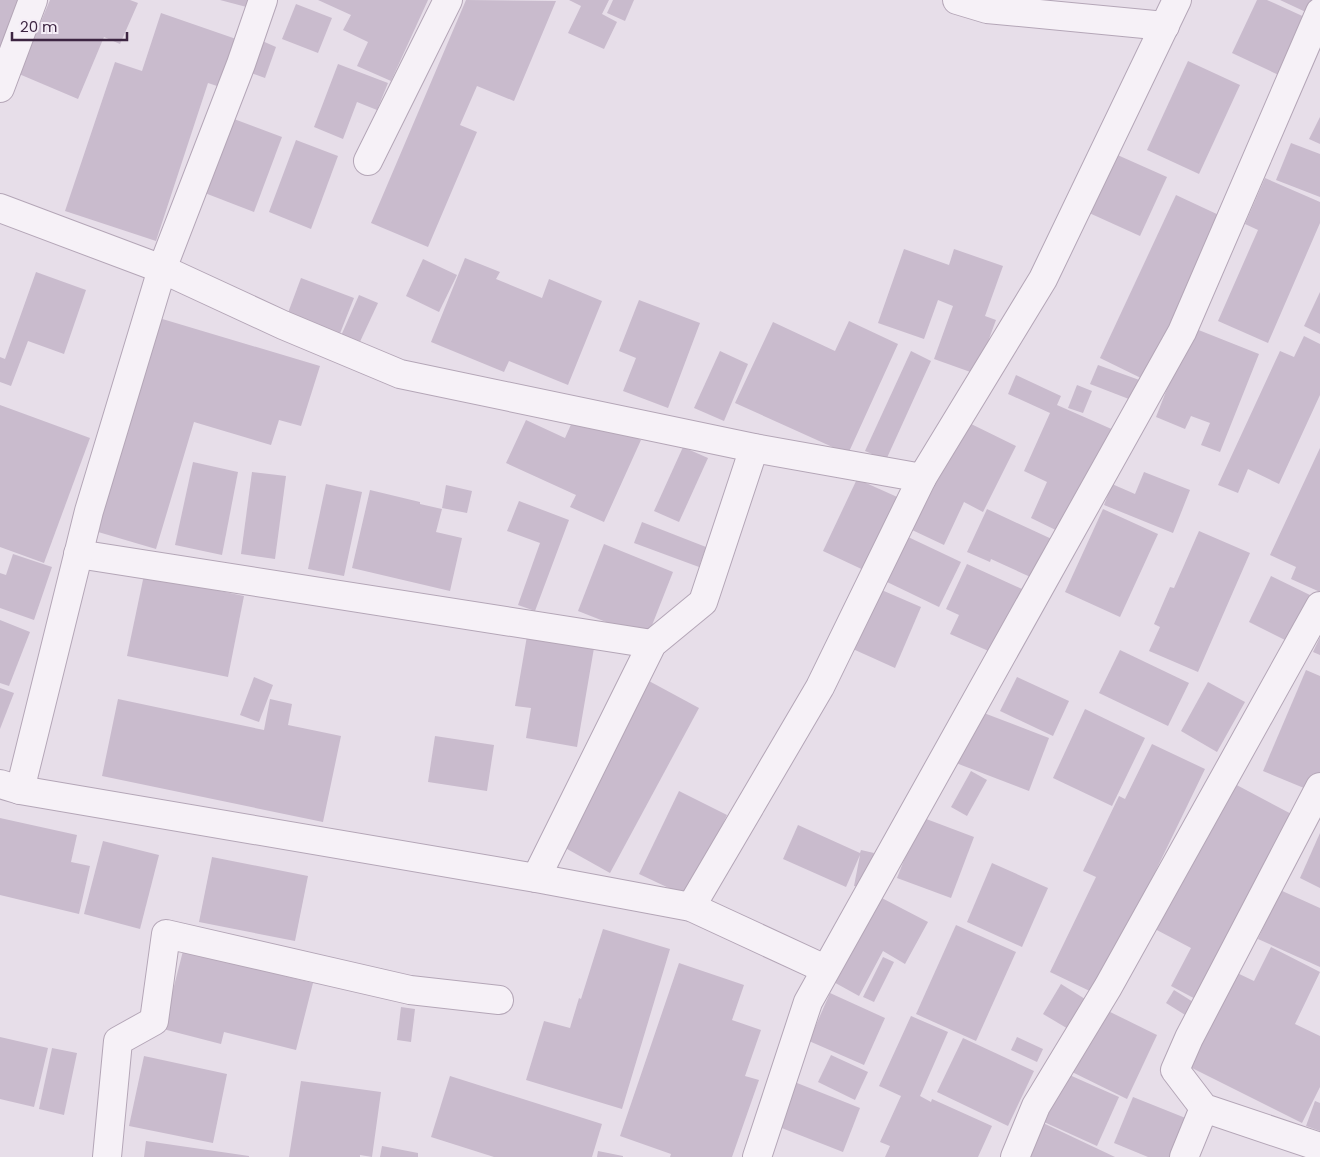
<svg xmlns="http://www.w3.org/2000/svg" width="1320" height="1157" viewBox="0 0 1320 1157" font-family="Poppins,sans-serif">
<rect width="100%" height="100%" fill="#e7dee9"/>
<g fill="#c9bbcd">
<polygon points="0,0 20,0 0,62"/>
<polygon points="50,0 130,0 138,3 120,44 104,37 78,99 19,74"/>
<polygon points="220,0 257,0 254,9"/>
<polygon points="318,0 428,0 391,81 357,66 368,42 343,30 351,15"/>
<polygon points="466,0 556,1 514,101 477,86 460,125 477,132 428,247 371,223"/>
<polygon points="569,0 609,0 602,14 617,22 604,49 568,33 581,6"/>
<polygon points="613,0 634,0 625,21 607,13"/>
<polygon points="1257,0 1267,0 1309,19 1283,77 1232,53"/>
<polygon points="1280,0 1317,0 1310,14"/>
<polygon points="296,4 332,18 318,53 282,39"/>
<polygon points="161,13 239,40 223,88 208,83 156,241 65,211 115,62 142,71"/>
<polygon points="260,40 276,47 265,78 248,72"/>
<polygon points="1188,61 1240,85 1199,174 1147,150"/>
<polygon points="338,64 388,83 377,110 357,102 343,139 314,127"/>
<polygon points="226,116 282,137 254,212 197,190"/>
<polygon points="1320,117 1320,144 1309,139"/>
<polygon points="296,140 338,156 311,229 269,212"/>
<polygon points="1291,143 1320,154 1320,197 1276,180"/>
<polygon points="1113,153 1167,177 1140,236 1087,212"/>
<polygon points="1265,178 1320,202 1320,223 1268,343 1218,321 1258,230 1245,224"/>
<polygon points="1176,195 1221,216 1147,381 1100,358"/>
<polygon points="904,249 949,265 954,249 1003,266 985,316 996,320 976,374 934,359 953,306 938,300 924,339 878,323"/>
<polygon points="465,258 500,272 496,279 542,298 549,279 602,301 568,385 509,361 504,372 431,342"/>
<polygon points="423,259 457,275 439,312 406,296"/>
<polygon points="36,272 86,290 64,354 28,341 11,386 0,382 0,357 5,359"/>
<polygon points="301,278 354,298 337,341 285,321"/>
<polygon points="1320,292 1320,334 1304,326"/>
<polygon points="359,295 378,303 358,346 340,338"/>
<polygon points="639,300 700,323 668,408 623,391 636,358 619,351"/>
<polygon points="159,318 320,366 301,426 279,420 271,445 194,422 156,549 88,529"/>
<polygon points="849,321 898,344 848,454 735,403 773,322 835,351"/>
<polygon points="1191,327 1259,354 1220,452 1201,445 1210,423 1191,416 1185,429 1156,417"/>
<polygon points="1304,336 1320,344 1320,395 1279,484 1248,469 1238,493 1218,485 1280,351 1294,357"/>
<polygon points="720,351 748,364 724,421 694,408"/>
<polygon points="911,351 931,361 886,460 865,451"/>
<polygon points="1098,365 1142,381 1134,401 1090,384"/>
<polygon points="1016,375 1061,396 1057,405 1116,431 1068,536 1031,518 1047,482 1024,471 1050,413 1008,394"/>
<polygon points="1077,385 1092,391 1083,413 1068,408"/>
<polygon points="0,405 90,438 44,563 0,547"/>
<polygon points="577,411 641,440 604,522 570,507 576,495 506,463 526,420 565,438"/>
<polygon points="963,420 1016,446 983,512 964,502 944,545 910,529"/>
<polygon points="683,447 708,458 679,522 654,511"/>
<polygon points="1320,448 1320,592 1291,579 1296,567 1270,555"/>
<polygon points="193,462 238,472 222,555 175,545"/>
<polygon points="252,472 286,476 275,559 241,554"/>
<polygon points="1144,472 1190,490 1173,533 1104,505 1112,484 1135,494"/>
<polygon points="857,479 904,500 870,573 823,551"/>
<polygon points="326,484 362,492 344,576 308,569"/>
<polygon points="446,485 472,491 467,513 442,508"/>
<polygon points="370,490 420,502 420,504 442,509 436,532 462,538 450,591 352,568"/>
<polygon points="519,501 569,520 535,611 518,605 540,543 507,531"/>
<polygon points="987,509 1056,541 1037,580 991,559 990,562 967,552"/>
<polygon points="1103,509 1158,534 1120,617 1065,592"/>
<polygon points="642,522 706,547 699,567 634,543"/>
<polygon points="1199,531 1250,553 1198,672 1149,651 1160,627 1154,624 1170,587 1174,588"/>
<polygon points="906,536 961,562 939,607 885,581"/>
<polygon points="604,544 673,572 647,638 578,611"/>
<polygon points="13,554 52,567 34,620 0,608 0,573 6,575"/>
<polygon points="967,564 1022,589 993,653 950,634 959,615 946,609"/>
<polygon points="144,575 244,596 228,677 127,656"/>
<polygon points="1271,576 1310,595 1287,641 1249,622"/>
<polygon points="870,585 921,607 895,668 844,645"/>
<polygon points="0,620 30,632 9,686 0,683"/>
<polygon points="527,636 594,648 577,747 526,738 531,708 515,706"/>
<polygon points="1320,637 1320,655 1313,652"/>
<polygon points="1120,650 1189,683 1168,726 1099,693"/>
<polygon points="1306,670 1320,676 1320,783 1316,793 1263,771"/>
<polygon points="254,677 273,685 259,722 240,715"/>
<polygon points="1017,677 1069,701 1053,736 1000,711"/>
<polygon points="649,681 699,708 610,873 560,845"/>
<polygon points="1208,682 1245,702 1217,752 1181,731"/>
<polygon points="0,688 14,693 0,729"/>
<polygon points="118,699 264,730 270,699 292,704 288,725 341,736 323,822 102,776"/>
<polygon points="1085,709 1145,738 1112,806 1053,778"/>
<polygon points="976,710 1049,738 1029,791 956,763"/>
<polygon points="435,736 494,745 487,791 428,782"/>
<polygon points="1152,744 1205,769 1096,994 1050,972 1096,877 1083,871 1119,796 1125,799"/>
<polygon points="971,771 987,780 967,816 951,807"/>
<polygon points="1231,782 1299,818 1201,1002 1171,986 1191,948 1153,928"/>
<polygon points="679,791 727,815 688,897 639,874"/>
<polygon points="921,817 974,837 951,898 897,878"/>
<polygon points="0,818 77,835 71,862 90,866 79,914 0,895"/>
<polygon points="798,825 860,853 861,850 874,853 867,888 854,886 860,855 846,887 783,859"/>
<polygon points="1320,833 1320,888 1300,878"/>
<polygon points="103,841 159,855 140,929 84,914"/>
<polygon points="212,857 308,876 295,941 199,922"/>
<polygon points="992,863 1048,888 1022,947 967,922"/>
<polygon points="1280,890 1320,908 1320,967 1258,939"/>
<polygon points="876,895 928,922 905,964 883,951 859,996 830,980"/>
<polygon points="956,925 1016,952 976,1041 916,1014"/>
<polygon points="603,929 670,949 622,1109 526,1080 544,1021 570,1028 579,998 581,999"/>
<polygon points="1271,947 1320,972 1295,1024 1320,1036 1320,1087 1302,1123 1186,1065 1233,971 1254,981"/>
<polygon points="183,951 313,983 296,1050 224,1032 221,1044 163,1029"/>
<polygon points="883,957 894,962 874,1002 863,997"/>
<polygon points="679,963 744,985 732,1020 761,1030 745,1076 759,1080 732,1157 670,1157 671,1154 620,1136"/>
<polygon points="1061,984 1093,1004 1075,1033 1043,1014"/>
<polygon points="1174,990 1198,1005 1190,1018 1166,1003"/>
<polygon points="830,993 885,1018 864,1065 809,1041"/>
<polygon points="1098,1006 1157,1035 1127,1099 1068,1070"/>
<polygon points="401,1007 415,1009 411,1042 397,1040"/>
<polygon points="911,1016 948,1032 920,1096 931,1102 932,1099 992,1126 978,1157 885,1157 890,1146 880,1142 901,1096 879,1086"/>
<polygon points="0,1037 48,1048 34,1107 0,1099"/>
<polygon points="1017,1037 1043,1049 1037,1062 1011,1050"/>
<polygon points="963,1038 1034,1071 1008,1126 937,1092"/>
<polygon points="52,1048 77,1053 64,1115 39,1109"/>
<polygon points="831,1055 868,1072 855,1100 818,1082"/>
<polygon points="144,1056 227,1074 213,1143 129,1126"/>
<polygon points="1065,1073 1119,1097 1097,1146 1044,1122"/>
<polygon points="450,1076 602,1124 592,1157 494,1157 431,1137"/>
<polygon points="301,1081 381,1092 372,1157 360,1155 360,1157 289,1157"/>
<polygon points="792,1081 860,1108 843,1152 774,1125"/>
<polygon points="1133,1097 1188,1119 1173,1157 1148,1157 1114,1143"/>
<polygon points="1315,1101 1320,1103 1320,1131 1306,1126"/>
<polygon points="1041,1122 1115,1157 1025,1157"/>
<polygon points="146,1141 249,1156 249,1157 144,1157"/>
<polygon points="382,1146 418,1153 418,1157 380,1157"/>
<polygon points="598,1151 623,1156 623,1157 597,1157"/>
</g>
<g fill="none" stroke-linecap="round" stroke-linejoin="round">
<defs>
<g id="minor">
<polyline points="957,0 987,9 1165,26"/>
<polyline points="0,88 33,0"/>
<polyline points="368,161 448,0"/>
<polyline points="0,208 162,269 283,325 400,374 754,448 922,478"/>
<polyline points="78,554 652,644"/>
<polyline points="0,784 20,790 536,878 691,907 825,969"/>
<polyline points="1320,787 1189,1038 1175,1070 1204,1108 1320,1147"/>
<polyline points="20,790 89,511 162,269 241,64 263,0"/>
<polyline points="536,878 652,644 703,602 754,448"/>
<polyline points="691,907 820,687 922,478 1043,279 1177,0"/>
<polyline points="107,1157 118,1041 154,1021 166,934 410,990 499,1000"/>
<polyline points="757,1157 808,1002 1182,332 1320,12"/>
<polyline points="1015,1157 1036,1106 1108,987 1320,606"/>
<polyline points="1184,1157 1204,1108"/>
</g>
</defs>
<use href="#minor" stroke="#b4a6b7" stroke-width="30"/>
<use href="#minor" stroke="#f6f1f7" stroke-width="28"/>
</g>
<path d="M12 32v8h115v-8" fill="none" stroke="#3d2542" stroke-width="2.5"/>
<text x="20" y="32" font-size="15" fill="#3d2542" stroke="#f5eef7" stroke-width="4" paint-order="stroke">20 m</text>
</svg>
